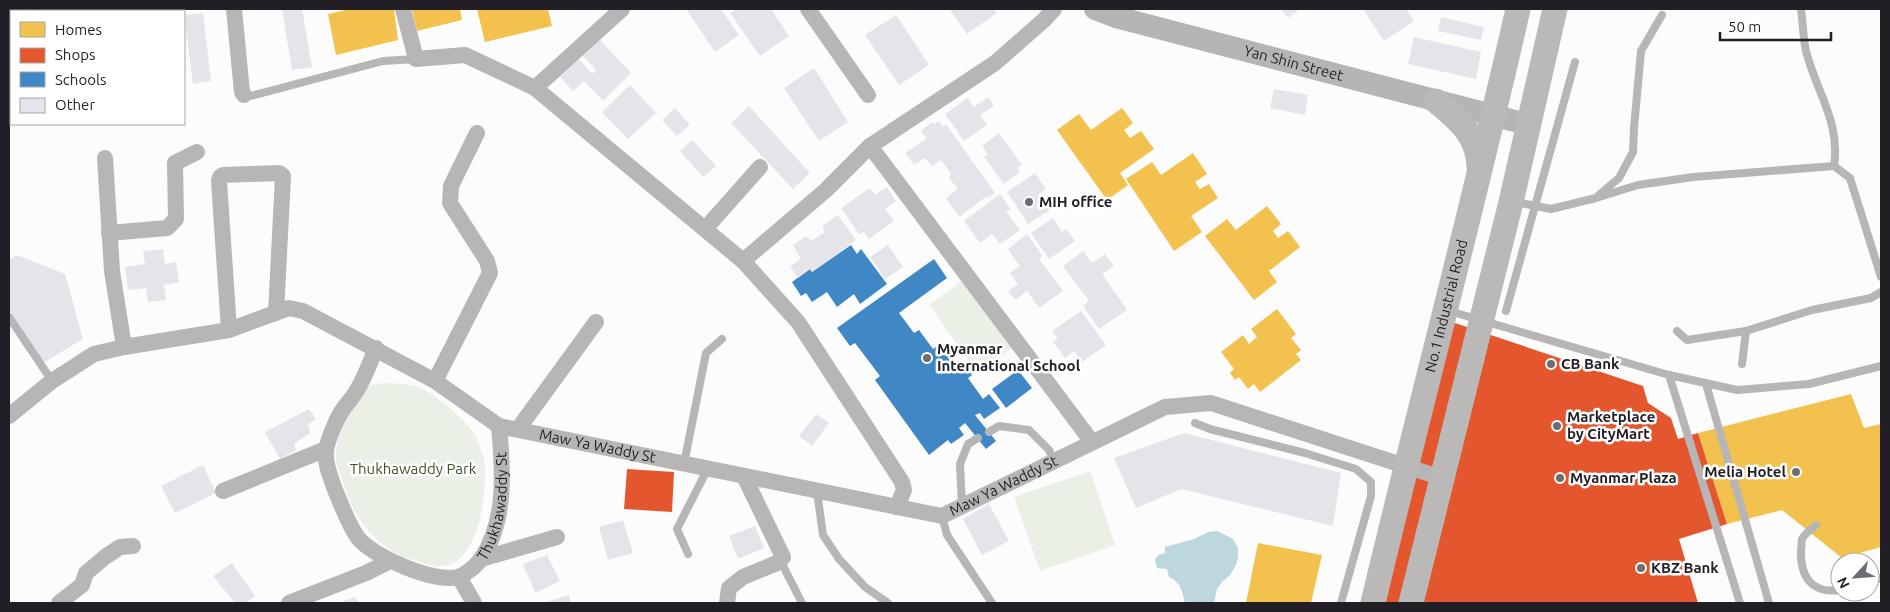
<svg xmlns="http://www.w3.org/2000/svg" width="1890" height="612" viewBox="0 0 1890 612" font-family="Ubuntu,sans-serif">
<rect width="100%" height="100%" fill="#fcfcfd"/>
<g fill="#eaf0e6">
<polygon points="963,280 1012,348 978,373 929,305"/>
<path d="M391 383C400 384 410 384 418 387 435 394 469 421 477 439 480 447 485 460 485 468 486 495 479 557 448 565 434 569 417 561 404 557 378 547 356 520 347 494 344 483 337 469 336 458 335 430 354 404 371 384Z"/>
<polygon points="1090,471 1115,545 1040,571 1014,497"/>
</g>
<path fill="#bcd8de" d="M1217 531 1233 539 1238 548V557L1236 565 1230 575 1222 582 1217 589 1214 603H1185C1182 590 1181 583 1169 577L1167 569 1157 568 1155 559 1159 555 1165 553V547L1194 539 1208 532Z"/>
<g fill="#f2c14e">
<polygon points="350,9 394,9 398,40 336,55 328,14"/>
<polygon points="412,9 460,9 462,20 417,31"/>
<polygon points="477,9 548,9 552,26 485,42"/>
<polygon points="1122,108 1133,123 1124,130 1130,138 1141,131 1154,149 1120,173 1128,185 1107,200 1057,130 1079,114 1091,130"/>
<polygon points="1193,153 1207,174 1195,182 1200,189 1209,184 1218,198 1191,216 1202,232 1174,251 1126,179 1152,162 1161,175"/>
<polygon points="1267,206 1281,224 1273,231 1278,238 1288,231 1300,247 1269,271 1277,282 1254,300 1205,236 1227,219 1236,230"/>
<polygon points="1277,309 1296,334 1291,338 1301,350 1296,354 1301,360 1260,392 1254,384 1248,389 1239,377 1235,380 1230,373 1234,369 1221,352 1243,335 1249,344 1257,337 1251,329"/>
<polygon points="1851,394 1864,428 1881,424 1881,547 1842,558 1782,510 1727,524 1698,433"/>
<polygon points="1258,543 1322,555 1311,603 1246,603"/>
</g>
<g fill="#e4572e">
<polygon points="1440,318 1643,386 1648,403 1671,418 1678,439 1698,433 1727,524 1679,539 1698,603 1382,603"/>
<polygon points="627,469 674,472 672,512 624,509"/>
</g>
<g fill="#3f88c5">
<polygon points="851,245 857,254 861,249 887,284 860,304 854,294 837,307 827,292 812,302 806,293 801,296 792,282 810,269 812,272"/>
<polygon points="934,259 947,278 899,313 914,333 919,330 933,349 942,342 959,366 964,363 972,375 968,378 983,399 989,394 1000,408 984,419 980,413 975,415 996,441 986,449 965,423 959,428 964,435 951,444 948,440 929,455 875,380 880,376 855,343 850,346 837,328"/>
<polygon points="1018,370 1032,388 1006,408 992,389"/>
</g>
<g fill="#e6e4eb">
<polygon points="9,9 11,9 12,11 11,52 9,52"/>
<polygon points="282,9 302,9 312,67 292,70"/>
<polygon points="686,9 721,9 739,35 715,52"/>
<polygon points="737,9 771,9 789,36 760,56 730,13"/>
<polygon points="949,9 994,9 997,13 967,34"/>
<polygon points="1281,9 1300,9 1288,18"/>
<polygon points="1363,9 1406,9 1414,21 1384,41"/>
<polygon points="203,13 211,81 193,84 184,15"/>
<polygon points="896,15 929,65 899,85 865,35"/>
<polygon points="1441,17 1484,27 1481,40 1438,31"/>
<polygon points="1414,37 1481,52 1476,79 1408,64"/>
<polygon points="600,40 631,73 603,101 584,81 573,91 560,77 579,59 592,74 596,70 583,56"/>
<polygon points="814,68 848,122 819,141 784,88"/>
<polygon points="630,85 656,113 628,139 602,112"/>
<polygon points="1274,89 1308,95 1305,115 1270,108"/>
<rect x="9" y="93" width="2" height="22"/>
<polygon points="988,97 994,106 980,115 987,125 964,141 945,114 968,98 974,107"/>
<polygon points="749,106 810,173 793,189 731,123"/>
<polygon points="675,108 690,125 677,136 662,120"/>
<polygon points="938,121 943,127 946,124 995,193 988,198 987,196 959,217 946,198 958,189 949,178 951,173 941,160 932,166 925,158 914,165 905,153 927,138 921,131 932,122 934,124"/>
<polygon points="999,133 1022,165 1017,168 1020,172 1004,184 984,157 988,154 982,146"/>
<polygon points="692,140 716,166 703,177 680,151"/>
<polygon points="1035,173 1046,189 1039,194 1050,210 1028,224 1007,192"/>
<polygon points="887,187 896,201 885,209 894,221 869,239 864,232 859,234 841,208 870,188 875,195"/>
<polygon points="1000,194 1011,210 1006,211 1020,230 1000,244 992,234 980,243 964,221"/>
<polygon points="838,215 856,240 812,272 810,269 798,278 790,266 801,259 793,245 806,236 811,241 825,232 822,226"/>
<polygon points="1053,218 1062,232 1066,229 1075,241 1049,259 1031,233"/>
<polygon points="1027,234 1042,255 1040,260 1063,291 1039,308 1027,291 1015,300 1008,291 1018,284 1010,273 1020,266 1008,249"/>
<polygon points="888,245 903,267 885,279 870,257"/>
<polygon points="163,249 165,264 176,262 179,282 164,285 166,300 148,302 146,288 128,290 125,267 145,264 143,251"/>
<polygon points="1083,251 1092,263 1105,254 1114,266 1102,274 1127,310 1099,329 1083,306 1089,301 1063,266"/>
<polygon points="17,255 65,274 83,339 43,363 9,309 9,260"/>
<polygon points="1081,311 1106,345 1082,362 1074,351 1065,358 1053,342 1058,339 1052,331"/>
<polygon points="309,409 316,419 308,424 310,433 294,444 296,450 280,459 265,432"/>
<polygon points="816,414 829,423 812,446 799,436"/>
<polygon points="1184,433 1341,473 1333,526 1181,489 1136,508 1114,458"/>
<polygon points="203,465 216,493 175,513 161,486"/>
<polygon points="989,504 1009,541 982,555 963,519"/>
<polygon points="623,520 633,553 608,560 599,527"/>
<polygon points="755,526 764,548 738,559 729,536"/>
<polygon points="547,555 560,581 535,593 523,564"/>
<polygon points="232,563 255,596 246,603 235,603 213,576"/>
<polygon points="569,595 571,603 543,603"/>
<polygon points="355,597 359,603 339,603"/>
</g>
<g fill="none" stroke-linecap="round" stroke-linejoin="round">
<g stroke="#b7b5b5" stroke-width="8">
<polyline points="244,95 247,97 383,61 416,59"/>
<polyline points="1834,166 1850,178 1881,277"/>
<polyline points="1599,195 1619,178 1633,152 1634,128 1641,51 1662,15"/>
<path d="M1516 202 1551 209 1596 198 1638 185 1693 177 1834 166C1841 123 1816 91 1806 51 1803 38 1803 23 1801 9"/>
<polyline points="1449,311 1669,375 1737,390 1809,384 1881,366"/>
<polyline points="1506,311 1575,62"/>
<polyline points="9,317 52,381"/>
<polyline points="1677,331 1687,340 1746,331 1812,310 1871,298 1881,292"/>
<polyline points="1742,364 1746,331"/>
<polyline points="1669,375 1740,603"/>
<polyline points="1706,384 1769,603"/>
<polyline points="1195,423 1210,429 1305,453 1356,469 1371,482 1371,496 1341,603"/>
<polyline points="989,432 999,426 1029,430 1049,450 1054,461"/>
<polyline points="684,464 706,353 722,339"/>
<polyline points="817,491 823,535 839,559 865,587 888,603"/>
<polyline points="962,506 960,464 968,444 978,438"/>
<polyline points="942,516 947,535 992,603"/>
<path d="M1816 525C1811 529 1805 533 1802 539 1801 542 1802 546 1801 550 1800 576 1811 594 1840 590"/>
<polyline points="688,554 677,529 708,468"/>
<polyline points="780,560 802,603"/>
<polyline points="1870,582 1881,578"/>
</g>
<g stroke="#b7b5b5" stroke-width="16">
<polyline points="73,9 74,11"/>
<polyline points="234,9 242,92 244,95"/>
<polyline points="403,9 416,59 465,55 535,88 743,261 798,322 902,482 904,490 897,507"/>
<polyline points="808,9 868,95"/>
<polyline points="9,75 11,74"/>
<polyline points="535,88 622,9"/>
<polyline points="870,146 1092,442"/>
<polyline points="105,158 112,271 124,347"/>
<polyline points="705,229 760,167"/>
<polyline points="109,233 167,228 176,219 175,163 197,152"/>
<polyline points="743,261 826,190 870,146 995,63 1044,20 1054,9"/>
<polyline points="229,330 219,181 220,177 223,175 279,173 283,176 276,313"/>
<path id="s1" d="M376 348C370 363 365 377 357 390 354 396 348 402 344 408 337 417 328 439 326 450 324 463 331 478 335 490 342 506 348 524 358 538 374 557 433 583 458 577 465 575 477 565 481 559 507 521 503 469 499 426"/>
<polyline points="435,381 490,273 487,261 450,203 451,186 477,133"/>
<path id="s2" d="M9 416 52 381 94 354 124 347 229 330 289 308 303 311 435 381 499 426 942 516 1165 407 1211 403 1442 478"/>
<polyline points="518,429 596,322"/>
<polyline points="223,491 326,449"/>
<polyline points="481,559 557,537"/>
<polyline points="459,577 474,603"/>
<polyline points="59,603 82,585 86,573 105,557 120,547 133,546"/>
<polyline points="289,603 366,573 390,561"/>
<polyline points="727,603 729,588 743,577 777,563 783,557 744,476"/>
</g>
<path stroke="#b6b5b4" stroke-width="22" id="s3" d="M1095 9 1116 17 1530 125"/>
<g stroke="#bbb9b8" stroke-width="25">
<path d="M1436 101C1458 119 1479 136 1479 167"/>
<path id="s4" d="M1373 603C1420 405 1473 208 1518 9"/>
<polyline points="1411,603 1511,202 1555,9"/>
</g>
</g>
<g fill="#6e6c71" stroke="#fff" stroke-width="2">
<circle cx="1029" cy="202" r="5"/>
<circle cx="927" cy="358" r="5"/>
<circle cx="1551" cy="364" r="5"/>
<circle cx="1557" cy="426" r="5"/>
<circle cx="1796" cy="472" r="5"/>
<circle cx="1560" cy="478" r="5"/>
<circle cx="1641" cy="568" r="5"/>
</g>
<g text-anchor="middle" stroke-width="5" stroke-linejoin="round" paint-order="stroke">
<g font-size="15" fill="#211f25" stroke="#fff">
<text dy="5" stroke="none"><textPath href="#s3" startOffset="206">Yan Shin Street</textPath></text>
<text dy="5" stroke="none"><textPath href="#s4" startOffset="306">No.1 Industrial Road</textPath></text>
<text dy="5" stroke="none"><textPath href="#s2" startOffset="649">Maw Ya Waddy St</textPath></text>
<text dy="5" stroke="none"><textPath href="#s2" startOffset="1069">Maw Ya Waddy St</textPath></text>
<text dy="5" stroke="none"><textPath href="#s1" startOffset="404">Thukhawaddy St</textPath></text>
</g>
<g font-size="15" font-weight="bold" fill="#211f25" stroke="#fff" text-anchor="start">
<text x="1039" y="207">MIH office</text>
<text x="937" y="354">Myanmar<tspan x="937" dy="17">International School</tspan></text>
<text x="1561" y="369">CB Bank</text>
<text x="1567" y="422">Marketplace<tspan x="1567" dy="17">by CityMart</tspan></text>
<text x="1786" y="477" text-anchor="end">Melia Hotel</text>
<text x="1570" y="483">Myanmar Plaza</text>
<text x="1651" y="573">KBZ Bank</text>
</g>
<g font-size="15" fill="#3f5327" stroke="#fff">
<text x="413" y="474">Thukhawaddy Park</text>
</g>
</g>
<rect width="1890" height="612" fill="none" stroke="#211f25" stroke-width="20"/>
<rect x="10" y="10" width="175" height="115" fill="#ffffff" stroke="#a6a5a8"/>
<rect x="20" y="22" width="25" height="15" fill="#f2c14e" stroke="#a6a5a8"/>
<text x="55" y="35" font-size="15" fill="#211f25">Homes</text>
<rect x="20" y="48" width="25" height="15" fill="#e4572e" stroke="#a6a5a8"/>
<text x="55" y="60" font-size="15" fill="#211f25">Shops</text>
<rect x="20" y="72" width="25" height="15" fill="#3f88c5" stroke="#a6a5a8"/>
<text x="55" y="85" font-size="15" fill="#211f25">Schools</text>
<rect x="20" y="98" width="25" height="15" fill="#e6e4eb" stroke="#a6a5a8"/>
<text x="55" y="110" font-size="15" fill="#211f25">Other</text>
<g transform="translate(1855 577) rotate(244)"><circle r="24" fill="#ffffff" stroke="#a6a5a8"/>
<path d="M0-4L9 19L0 12L-9 19Z" fill="#6e6c71"/>
<text y="-8" font-size="14" font-weight="bold" text-anchor="middle" fill="#211f25">N</text>
</g>
<path d="M1720 32v8h111v-8" fill="none" stroke="#211f25" stroke-width="2.5"/>
<text x="1728" y="32" font-size="15" fill="#211f25" stroke="#ffffff" stroke-width="4" paint-order="stroke">50 m</text>
</svg>
